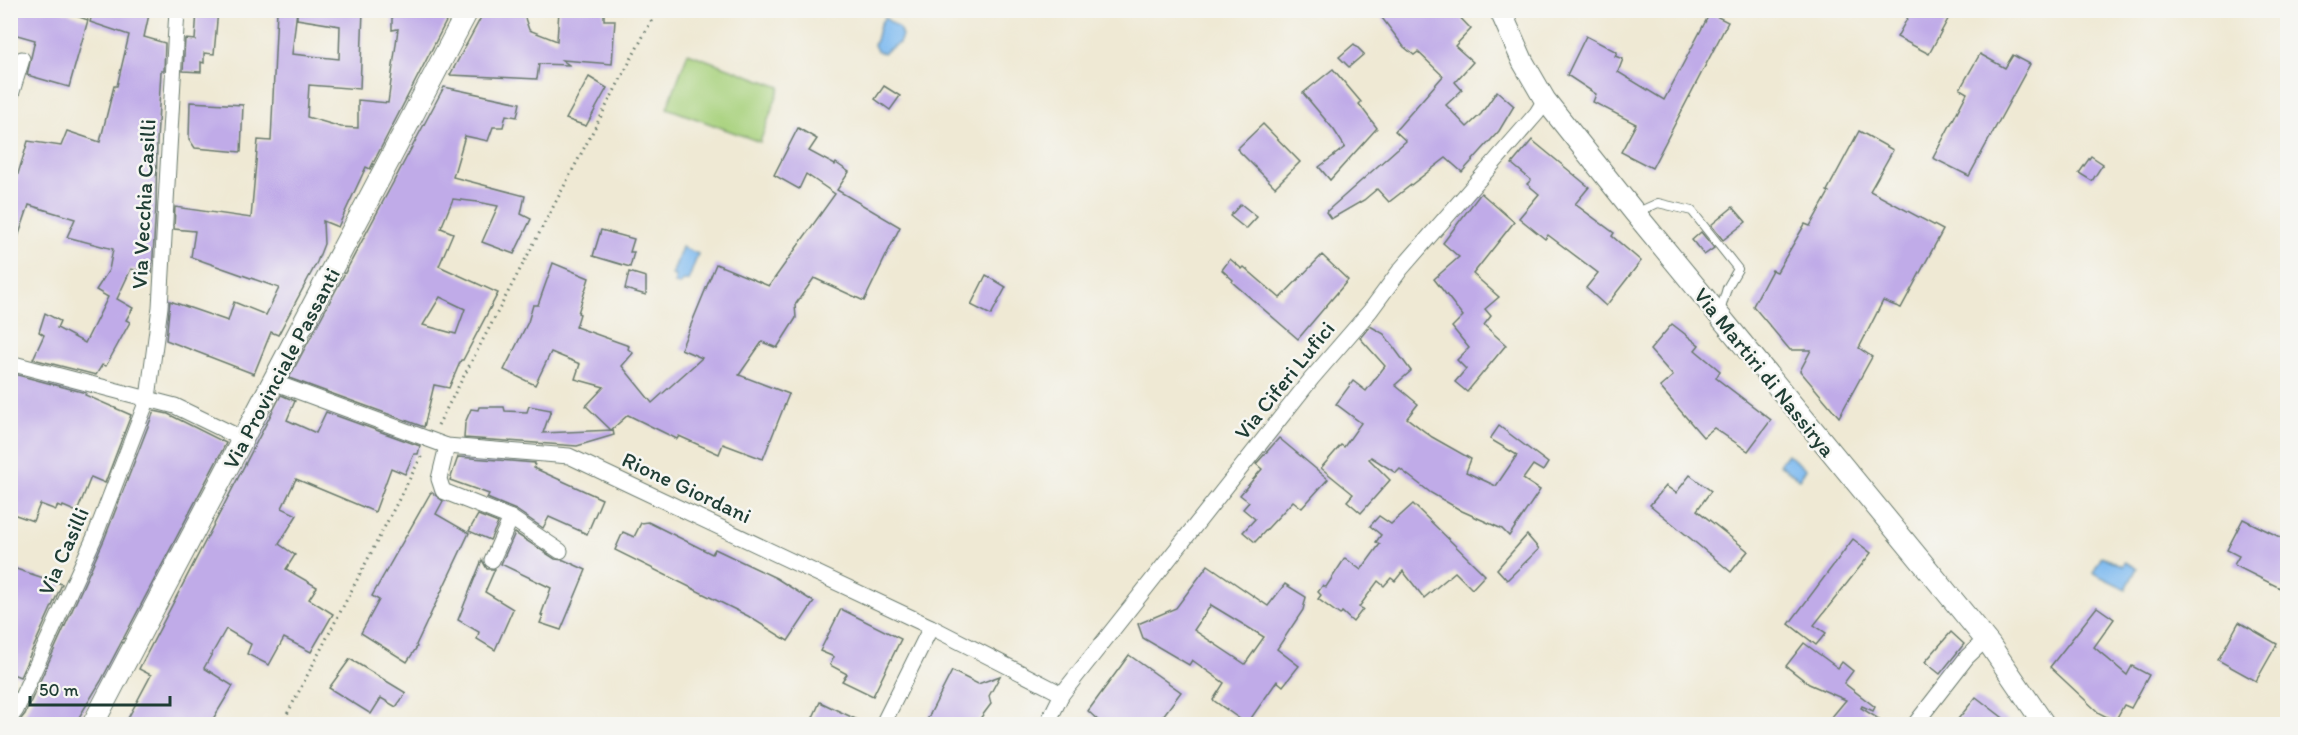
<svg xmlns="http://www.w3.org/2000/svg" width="2298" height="735" viewBox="0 0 2298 735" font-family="Itim,sans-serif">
<rect width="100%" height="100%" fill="#f6f6f2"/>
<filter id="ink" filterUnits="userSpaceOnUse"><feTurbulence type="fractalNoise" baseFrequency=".0167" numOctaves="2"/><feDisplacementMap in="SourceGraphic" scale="12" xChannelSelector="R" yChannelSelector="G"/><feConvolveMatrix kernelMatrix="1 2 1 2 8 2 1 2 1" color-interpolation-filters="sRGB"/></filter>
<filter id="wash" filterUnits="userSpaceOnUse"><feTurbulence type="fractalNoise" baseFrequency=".008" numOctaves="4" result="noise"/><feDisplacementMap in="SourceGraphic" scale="24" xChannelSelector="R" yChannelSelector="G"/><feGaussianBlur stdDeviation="1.35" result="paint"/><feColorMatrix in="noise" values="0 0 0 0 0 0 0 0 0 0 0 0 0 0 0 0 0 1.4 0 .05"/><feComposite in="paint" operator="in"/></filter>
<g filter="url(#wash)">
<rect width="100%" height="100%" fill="#efe9d4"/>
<polygon fill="#a9d27e" stroke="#648859" stroke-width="1.5" points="688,53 780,87 760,142 667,108"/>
<g fill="#7ebaf0" stroke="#4e7c92" stroke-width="1.5">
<path d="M885 18 899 28 902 36 899 43 883 53 877 51 874 45C879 36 877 24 885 18Z"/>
<polygon points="682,247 698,254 688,281 684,280 679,285 675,283 675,276 672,275"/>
<polygon points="1787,454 1806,469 1799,479 1779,464"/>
<polygon points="2102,556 2123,566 2125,562 2137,568 2126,589 2093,573"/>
</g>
<g id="blocks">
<g fill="#c0abe8" fill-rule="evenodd">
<polygon points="10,10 59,10 88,20 69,87 27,75 35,40 10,33"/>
<polygon points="93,10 150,10 144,37 165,43 164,71 161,71 157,141 156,205 152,273 131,269 117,299 133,308 126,320 130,322 106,366 102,365 96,375 33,359 44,335 39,332 45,313 60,321 57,328 85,343 108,297 96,290 109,270 113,249 67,237 75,219 29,205 14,249 10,249 10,200 28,141 61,146 67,131 100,142 114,86 117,86 129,35 90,22"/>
<polygon points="197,10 218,10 214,54 204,53 204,63 201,62 201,72 183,71 185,39 195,40"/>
<polygon points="277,10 297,10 292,54 339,59 340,26 297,19 297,10 363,10 360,89 309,85 307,117 341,127 358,128 358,100 388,103 398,29 392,30 392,10 452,10 370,169 366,167 338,227 323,221 324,244 317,262 278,335 271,332 254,374 166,340 170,301 228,321 234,302 266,315 279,288 191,257 195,231 174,229 175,207 251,218 258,140 271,141"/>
<polygon points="485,10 527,10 525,18 529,30 557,41 559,10 604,10 604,20 615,20 612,64 562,60 569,65 539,64 537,79 450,75"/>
<polygon points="1376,10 1453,10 1471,29 1455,46 1473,62 1455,82 1462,90 1446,105 1467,127 1481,114 1497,91 1514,106 1499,131 1462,172 1446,158 1389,202 1377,189 1364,200 1331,219 1326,212 1406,141 1395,131 1443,76 1418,52 1414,55 1404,47"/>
<polygon points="1912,10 1953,10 1929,54 1897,37"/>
<polygon points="1710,13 1728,22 1652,168 1621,152 1636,124 1593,102 1596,94 1567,75 1586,36 1617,52 1615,56 1623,59 1618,72 1664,100"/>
<polygon points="1354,44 1364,54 1349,67 1339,57"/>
<polygon points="1980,54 2005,68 2013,55 2030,64 1969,176 1933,158 1967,93 1960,89"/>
<polygon points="1333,69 1361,102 1359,104 1377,128 1330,180 1319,167 1345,147 1334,130 1303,93"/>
<polygon points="589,77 607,88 586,126 566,119"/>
<polygon points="884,86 900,96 890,110 875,99"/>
<path d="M444 87 520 103 517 117 506 115 503 127H493L488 141 465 136 453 177 525 196 521 214 531 219 514 254 482 242 498 206 478 202 453 199 441 228 453 233 439 266 498 293 463 360H461L449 388 434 385 424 427 289 378ZM440 297 465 309 456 334 423 325Z"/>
<polygon points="190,102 243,105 241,152 195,148 189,139"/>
<polygon points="1263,124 1300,162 1275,187 1237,149"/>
<polygon points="798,128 817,139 809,151 835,165 836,163 849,172 837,190 900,227 864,301 814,278 795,305 796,318 777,348 762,342 739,375 789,394 763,459 723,444 719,454 679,436 677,439 628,415 611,430 586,406 604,387 575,379 580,364 551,352 535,385 504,370 528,322 533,305 538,305 553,263 589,278 578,313 580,314 576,327 629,346 628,349 633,353 622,366 652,403 702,358 681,349 716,264 769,286 835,194 806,174 799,189 774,175"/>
<polygon points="1859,131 1893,150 1870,191 1943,230 1901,308 1883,301 1859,348 1872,357 1839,417 1800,371 1811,350 1790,350 1753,306 1772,270 1777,272 1805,224 1810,226 1829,192 1827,191"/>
<polygon points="1532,140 1589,187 1575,204 1614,233 1612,236 1641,261 1606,306 1586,288 1598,273 1548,235 1545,239 1519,218 1539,194 1527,184 1531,180 1512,164"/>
<polygon points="2091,156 2103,164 2092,181 2079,173"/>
<polygon points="1481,193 1514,222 1473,274 1499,297 1485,309 1491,316 1484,325 1506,345 1467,392 1455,382 1466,369 1457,360 1469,348 1452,327 1463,316 1434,279 1459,257 1443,243"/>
<polygon points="1241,204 1257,217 1246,229 1230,216"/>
<polygon points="1733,207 1746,222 1723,240 1711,225"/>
<polygon points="601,230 634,239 630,252 634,252 630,267 593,256"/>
<polygon points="1701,232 1714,248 1704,255 1692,240"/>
<polygon points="1322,255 1348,280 1298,339 1232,282 1233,280 1222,270 1230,259 1242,269 1244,267 1280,298"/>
<polygon points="629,272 646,277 646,295 625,289"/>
<polygon points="986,275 1006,287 991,315 971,305"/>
<polygon points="1672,324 1699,345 1695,350 1720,371 1716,378 1771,420 1748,451 1714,428 1703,437 1660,387 1673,376 1650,350"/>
<polygon points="1370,326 1384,334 1411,371 1395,385 1418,404 1407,418 1432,437 1471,459 1466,472 1496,486 1517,455 1490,439 1499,426 1548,463 1543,471 1533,465 1523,479 1540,490 1509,536 1502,529 1462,511 1431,493 1400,469 1396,473 1371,457 1369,459 1390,480 1361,513 1347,501 1353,494 1321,468 1341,445 1344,447 1361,423 1336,404 1353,381 1366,391 1385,366 1360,338"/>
<polygon points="10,373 86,393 85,395 131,415 105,483 91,477 77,512 63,506 62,508 57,506 56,510 40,504 33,521 10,513"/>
<polygon points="281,395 295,401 287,420 316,433 326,412 420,446 418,454 414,454 405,474 391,468 375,512 296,479 282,508 297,515 279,544 295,555 286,569 317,587 309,599 333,614 311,652 284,638 269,665 247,654 251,644 226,629 204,668 233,686 210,724 125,724 151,675 139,669"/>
<polygon points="529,406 551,410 543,433 613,430 614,435 577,446 464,438 465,423 471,409 478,410 479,407 504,407 505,411 527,412"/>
<polygon points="154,411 168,414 226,443 101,681 75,724 17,724 25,714 104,540"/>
<polygon points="1279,438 1328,479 1302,508 1293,501 1255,542 1243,532 1255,519 1243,509 1249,502 1240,495 1262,469 1256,464"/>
<polygon points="458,457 535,463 534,468 602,499 587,534 549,517 543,528 516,510 487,498 489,494 450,480"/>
<polygon points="1690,475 1711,491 1697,510 1748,551 1731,572 1650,505 1666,486 1676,493"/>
<polygon points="431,492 443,501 436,514 469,533 416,645 417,647 407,662 361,633 379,600 372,596"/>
<polygon points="1413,504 1485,575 1472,589 1455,572 1424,598 1403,571 1395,581 1391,578 1384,586 1378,581 1359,607 1363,609 1353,622 1342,612 1340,615 1318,599 1321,595 1318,592 1323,585 1326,587 1345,558 1361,570 1380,544 1376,542 1381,535 1370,526 1379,516 1391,524"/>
<polygon points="478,515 498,523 490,540 469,531"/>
<polygon points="2243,519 2288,541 2288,592 2234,565 2239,556 2227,550"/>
<polygon points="648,522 712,554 715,549 776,578 814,602 788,641 748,616 615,550 623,532 634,537 641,523"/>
<polygon points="515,533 555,559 564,560 586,570 561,630 540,623 543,616 541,615 551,588 501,564"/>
<polygon points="1527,535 1539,549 1507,580 1497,569"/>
<polygon points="1853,539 1871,553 1814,625 1826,633 1816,645 1789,624"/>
<polygon points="482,560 487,569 495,569 485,592 513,609 495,650 477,639 479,632 458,620"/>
<path d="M1208 565 1268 606 1285 584 1306 597 1303 610 1277 649 1299 666 1283 686 1277 681 1247 724 1213 700 1224 683 1192 660 1189 665 1143 638 1138 624 1176 608ZM1211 605 1264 637 1245 664 1194 630Z"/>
<polygon points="10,567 62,584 20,677 10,673"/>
<polygon points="2097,607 2114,619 2094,647 2127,675 2132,666 2149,675 2131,708 2124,705 2115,721 2099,713 2050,667"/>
<polygon points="841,609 901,639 873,696 842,681 847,674 830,665 834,657 820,651"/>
<polygon points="2239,622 2277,644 2256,681 2218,660"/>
<polygon points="1951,632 1964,644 1940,674 1925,662"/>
<polygon points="1804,643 1838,668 1842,662 1853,671 1844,683 1875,707 1873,711 1862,706 1861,708 1887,724 1826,724 1846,700 1809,684 1786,666"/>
<polygon points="1129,655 1181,692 1157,724 1102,724 1088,711"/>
<polygon points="350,659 406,693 396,707 381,698 371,714 329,688"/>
<polygon points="952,671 978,684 1000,676 989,696 991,704 976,724 925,724"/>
<polygon points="1976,697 2011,724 1954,724"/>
<polygon points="820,702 866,724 810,724"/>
</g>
</g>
</g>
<g filter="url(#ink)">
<use href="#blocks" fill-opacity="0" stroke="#68796c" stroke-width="1.5"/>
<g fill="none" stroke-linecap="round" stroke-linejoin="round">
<defs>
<polyline id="lane" points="1638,212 1658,203 1692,211 1738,269 1727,288 1720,312"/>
<g id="street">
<polyline points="10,98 22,59"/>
<polyline points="10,363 175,406 243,439"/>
<polyline points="273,382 447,446 569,456 931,627 1062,694"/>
<polyline points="447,446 439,479 443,491 511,518 492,560"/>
<polyline points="511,518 560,551"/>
<polyline points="10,718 16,710 95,536 148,398 160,307 177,10"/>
<polyline points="883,724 931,627"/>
<polyline points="1047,724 1062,694 1312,378 1370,311 1401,269 1537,113 1545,100"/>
<polyline points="1915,724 1967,657 1986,639"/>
</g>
<g id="secondary">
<polyline points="1500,10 1523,62 1545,100 1635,213 1990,645 2044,724"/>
<polyline points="93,724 468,10"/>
</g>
</defs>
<use href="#lane" stroke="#68796c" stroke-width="10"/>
<use href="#street" stroke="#68796c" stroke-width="17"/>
<use href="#secondary" stroke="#68796c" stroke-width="23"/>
<g stroke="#68796c" stroke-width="3" stroke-dasharray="1.5 4.5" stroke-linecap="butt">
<polyline points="438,425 657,10"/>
<polyline points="282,724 422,455"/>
</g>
<use href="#lane" stroke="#fff" stroke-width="8"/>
<use href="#street" stroke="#fff" stroke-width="15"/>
<use href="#secondary" stroke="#fff" stroke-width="21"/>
</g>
</g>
<g text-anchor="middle" stroke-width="5" stroke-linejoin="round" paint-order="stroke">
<g font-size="22" fill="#1f3d34" stroke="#f6f6f2">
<text transform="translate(143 204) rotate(-87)" y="8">Via Vecchia Casilli</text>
<text transform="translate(281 368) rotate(-62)" y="8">Via Provinciale Passanti</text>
<text transform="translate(1765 372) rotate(51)" y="8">Via Martiri di Nassirya</text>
<text transform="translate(1284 380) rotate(-51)" y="8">Via Ciferi Lufici</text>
<text transform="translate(687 487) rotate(25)" y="8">Rione Giordani</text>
<text transform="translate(63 551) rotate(-66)" y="8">Via Casilli</text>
</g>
</g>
<rect width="2298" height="735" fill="none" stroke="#f6f6f2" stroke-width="36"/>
<path d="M30 696v9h140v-9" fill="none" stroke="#1f3d34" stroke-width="3"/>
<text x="39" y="696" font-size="18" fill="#1f3d34" stroke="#f6f6f2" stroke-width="4.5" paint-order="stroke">50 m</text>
</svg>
